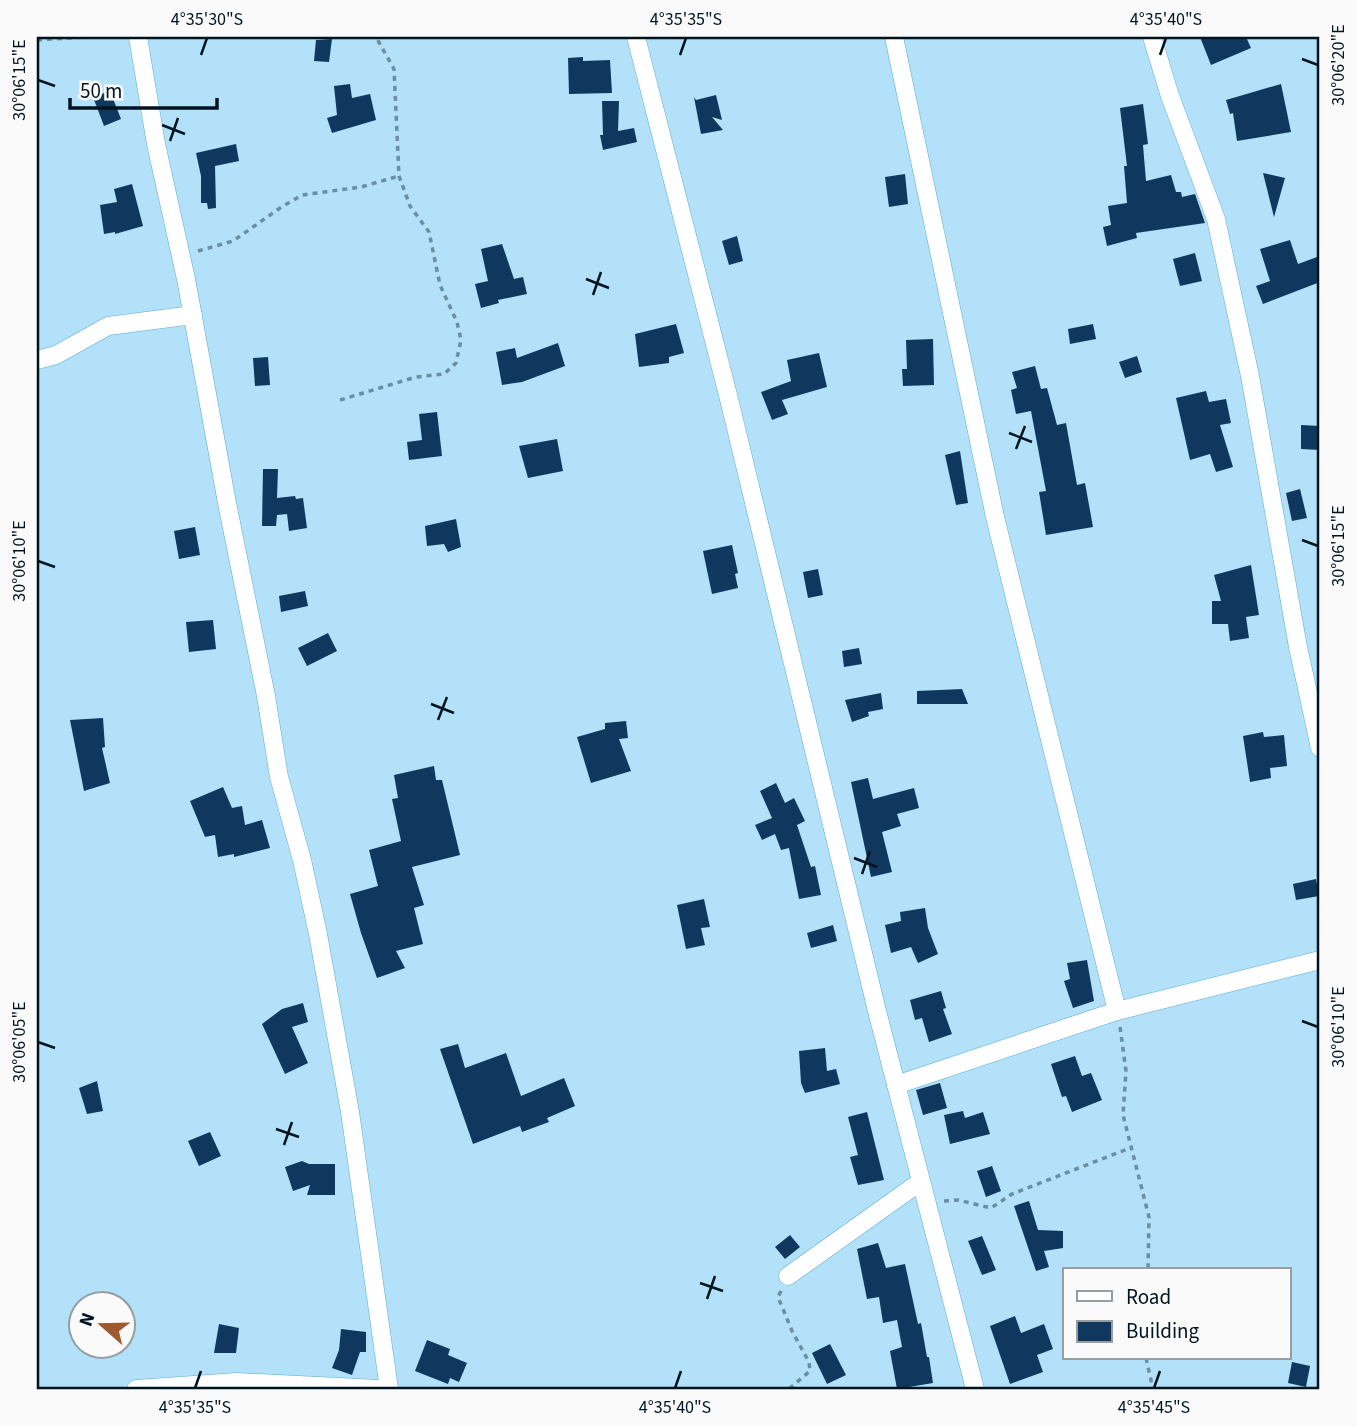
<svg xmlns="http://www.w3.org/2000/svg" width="1357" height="1426" viewBox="0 0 1357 1426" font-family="'Source Sans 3',sans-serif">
<rect width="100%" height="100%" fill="#b2e1f9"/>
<g fill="#10385e">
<polygon points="1200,37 1246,37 1251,48 1211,65"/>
<polygon points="332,39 329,62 314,61 316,40"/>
<polygon points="583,57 583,61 610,60 612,93 569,94 568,58"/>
<polygon points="350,84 352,98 370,94 376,120 332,133 327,118 337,115 334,86"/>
<polygon points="1281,84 1291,132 1237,141 1233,113 1230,114 1226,100"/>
<polygon points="110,91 121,119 104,126 93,97"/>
<polygon points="716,95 722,120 712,117 723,130 701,134 694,97 696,100"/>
<polygon points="602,101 619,101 618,131 634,128 637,142 603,150 600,135 603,135"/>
<polygon points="1143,104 1148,144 1143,145 1146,181 1171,175 1176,192 1181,192 1182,197 1195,194 1205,223 1136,233 1137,238 1107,246 1103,227 1111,225 1108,206 1127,203 1124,166 1127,166 1120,108"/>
<polygon points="236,144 239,161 215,166 216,208 208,209 207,203 201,203 201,176 196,153"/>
<polygon points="1263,173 1285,178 1274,217"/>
<polygon points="905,174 908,204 889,207 885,177"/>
<polygon points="132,184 143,226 115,234 115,232 104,234 100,205 117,202 114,189"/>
<polygon points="737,236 743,261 729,265 722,241"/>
<polygon points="1290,240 1298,264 1317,257 1320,265 1320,282 1263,304 1256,286 1270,281 1260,249"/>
<polygon points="502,244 514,279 523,277 527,294 498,300 499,303 481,308 475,284 488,281 481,249"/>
<polygon points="1195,253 1202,281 1180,286 1173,259"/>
<polygon points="676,324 684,353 669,357 669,363 639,367 635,334"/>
<polygon points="1093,324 1096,339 1070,344 1068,329"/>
<polygon points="933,339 934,385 903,386 902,369 907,369 906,340"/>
<polygon points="558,343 565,366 522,382 502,385 496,352 515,348 517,358"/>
<polygon points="819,353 827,387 782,400 788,414 772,420 761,392 791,381 787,360"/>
<polygon points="1137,356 1142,372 1125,378 1119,362"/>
<polygon points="268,357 270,385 255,386 253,358"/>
<polygon points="1035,366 1041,389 1047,388 1057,425 1066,423 1077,485 1085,483 1093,527 1046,535 1039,492 1046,491 1031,411 1016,414 1011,390 1017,388 1012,372"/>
<polygon points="1206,391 1209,402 1226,399 1231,423 1220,425 1233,467 1216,472 1210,454 1190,460 1176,398"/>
<polygon points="437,412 442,456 409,460 407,442 422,440 419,414"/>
<polygon points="1301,425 1320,426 1320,450 1301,449"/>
<polygon points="557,439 563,471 528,478 519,446"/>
<polygon points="960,451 968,503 956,505 945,455"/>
<polygon points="263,469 278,469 277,498 295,496 296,499 303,498 307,528 289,531 287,514 277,515 276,526 262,526"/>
<polygon points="1300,489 1307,518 1292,521 1286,493"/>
<polygon points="456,519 461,547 448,552 444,544 427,546 425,526"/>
<polygon points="195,527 200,555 179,559 174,531"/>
<polygon points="732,545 738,573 735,574 738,588 712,594 703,551"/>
<polygon points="1251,565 1259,615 1246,617 1249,638 1230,641 1228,624 1212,624 1212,601 1221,601 1214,575"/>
<polygon points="818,569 823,595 808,598 803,572"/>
<polygon points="305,591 308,606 281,612 279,596"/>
<polygon points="213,620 216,649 189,652 186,622"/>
<polygon points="328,633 337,651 307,666 298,648"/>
<polygon points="859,648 862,664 844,667 842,651"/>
<polygon points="962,689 968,704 917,704 917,691"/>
<polygon points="881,693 883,709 868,712 869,716 852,722 845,700"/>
<polygon points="103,718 105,747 102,748 110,783 84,791 70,720"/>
<polygon points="626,721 628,738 619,739 631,771 591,783 577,737 605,729 605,723"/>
<polygon points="1263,732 1264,737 1284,735 1287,766 1270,768 1271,778 1250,782 1243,736"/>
<polygon points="434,766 436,780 442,780 460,855 412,867 424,905 414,908 423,944 396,951 405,968 377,978 361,933 350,894 378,886 369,850 401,841 392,799 398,798 394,775"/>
<polygon points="868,778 873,799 914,788 919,808 897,814 901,826 882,832 892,872 871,877 851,782"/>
<polygon points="776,783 785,803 794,798 805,821 797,825 811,867 815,866 821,895 799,899 789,848 781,850 775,834 762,840 755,825 772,818 760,791"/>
<polygon points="223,787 232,808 242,806 245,825 262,820 270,848 234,857 234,854 218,857 215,835 205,837 190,801"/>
<polygon points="1316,879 1319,896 1296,900 1293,884"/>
<polygon points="704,899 710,927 701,928 705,945 686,949 677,905"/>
<polygon points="925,908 928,928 938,954 918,963 911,947 891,953 885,925 901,921 900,912"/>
<polygon points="833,925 837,941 811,948 807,933"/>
<polygon points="1087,960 1094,1001 1073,1008 1064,981 1070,979 1067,963"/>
<polygon points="941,991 946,1008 943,1009 952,1034 929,1042 922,1018 915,1020 910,1000"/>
<polygon points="303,1003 308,1022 292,1027 308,1063 285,1074 262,1024 282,1009"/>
<polygon points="458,1044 465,1068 506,1053 521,1096 564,1078 575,1106 547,1118 549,1122 522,1132 520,1126 473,1144 440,1049"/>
<polygon points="825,1048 827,1071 836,1069 840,1084 805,1093 801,1083 799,1051"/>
<polygon points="1075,1056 1082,1076 1091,1073 1102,1100 1072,1112 1066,1096 1062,1097 1051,1064"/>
<polygon points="97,1081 103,1111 87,1114 79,1088"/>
<polygon points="940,1083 947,1108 923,1115 916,1090"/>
<polygon points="963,1111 965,1118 983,1112 990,1134 950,1144 944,1115"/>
<polygon points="867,1112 884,1180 858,1185 850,1157 858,1155 848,1117"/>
<polygon points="210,1132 221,1156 199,1166 188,1141"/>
<polygon points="302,1161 309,1164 335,1164 335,1195 307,1195 310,1185 293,1191 285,1167"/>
<polygon points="992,1166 1001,1191 986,1197 977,1171"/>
<polygon points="1029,1201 1038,1230 1063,1231 1063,1248 1044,1251 1049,1267 1036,1271 1014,1206"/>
<polygon points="790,1235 800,1247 785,1259 775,1247"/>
<polygon points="982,1236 996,1270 982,1275 968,1241"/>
<polygon points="878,1243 886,1268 905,1264 918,1324 921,1323 927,1357 929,1357 933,1383 897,1389 890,1351 902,1347 897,1320 883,1323 879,1297 867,1299 857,1249"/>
<polygon points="1015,1316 1021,1333 1044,1324 1053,1349 1037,1355 1043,1372 1010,1384 990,1326"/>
<polygon points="219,1324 239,1328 236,1353 214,1353"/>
<polygon points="341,1329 366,1332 366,1352 360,1352 352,1375 332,1368 339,1350"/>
<polygon points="427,1340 450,1349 448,1355 467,1363 459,1382 450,1378 448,1384 415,1371"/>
<polygon points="830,1344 846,1375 827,1384 812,1353"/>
<polygon points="1292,1362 1310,1366 1306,1387 1288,1383"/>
</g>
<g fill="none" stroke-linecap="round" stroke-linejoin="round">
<defs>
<g id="street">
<polyline points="138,37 156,144 186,279 227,503 266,696 279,777 302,860 318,934 350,1112 389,1389"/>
<polyline points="636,37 728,395 877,1011 975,1389"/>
<polyline points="894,37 995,517 1117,1011"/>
<polyline points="1152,37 1170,96 1216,219 1250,376 1298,647 1320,748"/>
<polyline points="37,360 56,355 108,326 193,315"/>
<polyline points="896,1085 1117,1011 1320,960"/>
<polyline points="788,1276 920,1182"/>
<polyline points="136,1389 237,1382 379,1389"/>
</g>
</defs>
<use href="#street" stroke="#59acd3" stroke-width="19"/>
<g stroke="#6b8fa2" stroke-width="3.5" stroke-dasharray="5 5" stroke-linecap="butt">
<polyline points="37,40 85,37"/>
<polyline points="198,251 233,241 280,208 302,195 361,187 399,176"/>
<polyline points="340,400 416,377 444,374 456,363 461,340 457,322 440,285 429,232 410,206 399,176 394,69 376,37"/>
<polyline points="1120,1027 1126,1071 1123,1115 1149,1217 1148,1270"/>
<polyline points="944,1201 958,1200 991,1208 1012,1194 1130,1148"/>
<polyline points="781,1291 778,1297 792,1331 809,1362 810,1371 789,1389"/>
<polyline points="1146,1358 1153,1389"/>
</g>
<use href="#street" stroke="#fff" stroke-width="18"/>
</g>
<path fill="none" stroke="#00141f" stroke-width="2.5" d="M201 55 207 38M680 55 686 38M1160 55 1166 38M1302 59 1318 65M38 80 55 86M162 125 185 134M170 141 178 118M586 279 609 288M593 295 601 272M1009 433 1032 442M1016 449 1025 426M1302 540 1318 546M38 561 55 567M431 704 454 713M438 720 447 697M854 858 877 867M862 874 870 851M1302 1021 1318 1027M38 1042 55 1048M276 1129 299 1137M284 1145 292 1122M700 1283 723 1291M707 1299 715 1276M195 1388 201 1371M675 1388 681 1371M1154 1388 1160 1371"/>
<rect width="1357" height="1426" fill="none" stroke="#fafafa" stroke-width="77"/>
<rect x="1063" y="1268" width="228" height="91" fill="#fafafa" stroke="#969ea2" stroke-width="2"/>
<rect x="1077" y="1291" width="35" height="10" fill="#ffffff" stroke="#969ea2" stroke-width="2"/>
<text x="1126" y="1304" font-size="21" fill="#00141f">Road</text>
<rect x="1077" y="1321" width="35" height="21" fill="#10385e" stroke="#969ea2" stroke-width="2"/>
<text x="1126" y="1338" font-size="21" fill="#00141f">Building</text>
<g transform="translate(102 1325) rotate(290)"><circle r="33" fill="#fafafa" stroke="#969ea2" stroke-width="2"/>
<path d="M0-5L12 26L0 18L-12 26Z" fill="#9e592d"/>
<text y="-10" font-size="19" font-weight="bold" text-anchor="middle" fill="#00141f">N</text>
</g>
<path d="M70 98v10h147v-10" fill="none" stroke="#00141f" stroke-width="3.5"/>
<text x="80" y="98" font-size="21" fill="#00141f" stroke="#fafafa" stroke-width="5" paint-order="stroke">50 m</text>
<rect x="38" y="38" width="1280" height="1350" fill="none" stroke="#00141f" stroke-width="2.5"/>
<g font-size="18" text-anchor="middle" fill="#00141f">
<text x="207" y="25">4°35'30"S</text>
<text x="686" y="25">4°35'35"S</text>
<text x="1166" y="25">4°35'40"S</text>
<text transform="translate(1338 65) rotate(-90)" y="6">30°06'20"E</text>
<text transform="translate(19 80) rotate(-90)" y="6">30°06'15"E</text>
<text transform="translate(1338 546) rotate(-90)" y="6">30°06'15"E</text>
<text transform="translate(19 561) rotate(-90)" y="6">30°06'10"E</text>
<text transform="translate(1338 1027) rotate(-90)" y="6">30°06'10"E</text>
<text transform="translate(19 1042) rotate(-90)" y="6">30°06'05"E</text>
<text x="195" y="1413">4°35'35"S</text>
<text x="675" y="1413">4°35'40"S</text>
<text x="1154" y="1413">4°35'45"S</text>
</g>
</svg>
